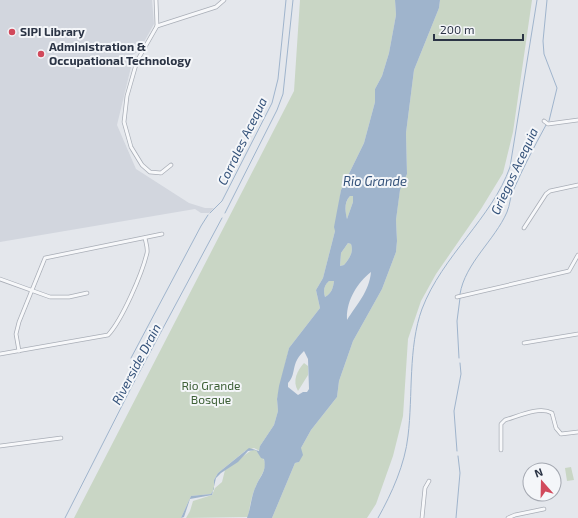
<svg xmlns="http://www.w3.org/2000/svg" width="578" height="518" viewBox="0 0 578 518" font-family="'Exo 2',sans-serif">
<rect width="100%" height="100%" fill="#e4e7ec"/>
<polygon fill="#d2d6de" points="0,0 152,0 154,24 139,51 129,57 131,67 117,125 136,169 189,203 205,208 214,208 209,213 201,213 195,209 0,242"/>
<g fill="#c9d6c5">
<polygon points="300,0 395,0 396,15 389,53 382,76 375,89 375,102 364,143 341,190 335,231 323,278 316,290 320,308 289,348 277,399 278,411 274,425 260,446 260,451 254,448 245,451 218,473 214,480 214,489 211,494 191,496 181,518 74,518 294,91"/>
<polygon points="440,0 532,0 513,132 503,173 481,209 436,274 421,301 408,339 403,416 393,456 376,504 367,518 272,518 295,463 299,462 301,448 311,430 337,397 339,381 353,341 382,289 396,252 397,241 396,220 400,189 407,174 406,133 414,70 439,8"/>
<path d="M350 196H353V202L347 219C345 212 344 202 350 196Z"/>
<path d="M348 243 351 244C354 252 349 259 344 265L340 266 341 253Z"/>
<path d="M329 281H334C333 288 332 293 325 297 323 291 324 285 329 281Z"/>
<path d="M304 363 308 366V375L298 391C292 381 297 371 304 363Z"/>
<path d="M253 450H256C273 465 262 471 256 486 251 496 250 507 248 517L186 518 190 511 193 501 212 495 215 488 222 482 225 470C232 466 248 451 253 450Z"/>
<polygon points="571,467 574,480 567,481 565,468"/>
</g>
<path fill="#9fb4cc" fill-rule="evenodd" d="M395 0H440L439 8 414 70 406 133 407 174 400 190 396 220 397 241 396 252 382 289 353 341 339 381 337 397 311 430 301 448 303 455 299 462 295 463 272 518H247C251 508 251 496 256 486 260 476 267 472 264 459L261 458 256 450 248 451 238 462 221 473 216 478 212 495 190 499 184 517 181 518 191 496 211 494 214 489V480L218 473 249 448 259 451 260 446 274 425 278 411 277 399 279 386 289 348 320 308 316 290 323 278 335 231 334 227 341 190 364 143 375 102V89L382 76 389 53 396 15ZM350 196H353V202L347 219C345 211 344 202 350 196ZM348 243 351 244C354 252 349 259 344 265L340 266 341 253ZM371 272C369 292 357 304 347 320 346 301 357 283 371 272ZM329 281H334C333 288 332 293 325 297 323 291 324 285 329 281ZM304 351 308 359 309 389 307 392H303L298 395 288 387V383C297 374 290 364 304 351Z"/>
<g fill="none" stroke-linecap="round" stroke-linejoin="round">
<g stroke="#9fb4cc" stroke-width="1">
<polyline points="547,0 543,41 544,54 557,88 549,121"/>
<polyline points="210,213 222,201 272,103 278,79 286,0"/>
<polyline points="225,213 277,110 283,94 293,0"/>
<path d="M460 294C465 263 495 240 507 212 510 205 510 197 513 191 523 168 534 147 546 125"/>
<polyline points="131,358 201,226 208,215"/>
<polyline points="459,358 457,321 460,298"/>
<polyline points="457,451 454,411 461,374 460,363"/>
<polyline points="65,518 132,386 222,218"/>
<path d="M378 518C392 493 405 464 408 436 413 396 408 347 422 309 442 256 492 218 510 167L537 0"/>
<polyline points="456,518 460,473 458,456"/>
</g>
<defs>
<g id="minor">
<polyline points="156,0 157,26 137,61 127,96 124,122 131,147 142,165 150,172 161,173 171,165"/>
<polyline points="157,26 216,7 224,0"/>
<polyline points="544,121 548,124 578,120"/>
<polyline points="524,228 546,194 550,191 578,185"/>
<polyline points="0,279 50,297 69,297 87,293"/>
<polyline points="457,297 569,271 578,255"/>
<polyline points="524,343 578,334"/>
<polyline points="19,351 16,334 19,322 45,258 162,234"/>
<path d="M0 354 108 335C122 320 142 274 147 253 148 249 146 243 145 238"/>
<polyline points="0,446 61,438"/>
<path d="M501 450V424L505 420C519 416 539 406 552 413L556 428 561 434 578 432"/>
<polyline points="422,518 425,488 429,481"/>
<polyline points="508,518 515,515 544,509"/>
</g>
</defs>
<use href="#minor" stroke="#a9aeb7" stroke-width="4.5"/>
<use href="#minor" stroke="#f7f8fa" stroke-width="3"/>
</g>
<g fill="#d1495b" stroke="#f4f6f9" stroke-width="1.5">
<circle cx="12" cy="32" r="4"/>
<circle cx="41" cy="54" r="4"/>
</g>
<g text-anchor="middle" stroke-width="4" stroke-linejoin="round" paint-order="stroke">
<g font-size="12" font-weight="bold" fill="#2b3445" stroke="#f4f6f9" text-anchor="start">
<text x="20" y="36">SIPI Library</text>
<text x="49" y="51">Administration &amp;<tspan x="49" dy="14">Occupational Technology</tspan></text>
</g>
<g font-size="12" fill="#3f6138" stroke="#f4f6f9">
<text x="211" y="390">Rio Grande<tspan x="211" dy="14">Bosque</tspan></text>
</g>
<g font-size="13" font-style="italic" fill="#34527a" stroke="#f4f6f9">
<text transform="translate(242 141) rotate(-64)" y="5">Corrales Acequa</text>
<text transform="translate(514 171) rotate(-65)" y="5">Griegos Acequia</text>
<text x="375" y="186">Rio Grande</text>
<text transform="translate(136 364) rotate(-62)" y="5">Riverside Drain</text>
</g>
</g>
<g transform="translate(542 482) rotate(340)"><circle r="19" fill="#f4f6f9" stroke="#a4a8b1"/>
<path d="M0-3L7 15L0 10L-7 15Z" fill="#d1495b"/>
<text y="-6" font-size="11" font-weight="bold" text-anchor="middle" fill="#2b3445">N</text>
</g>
<path d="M434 34v6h89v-6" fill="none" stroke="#2b3445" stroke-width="2"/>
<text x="440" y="34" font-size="12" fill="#2b3445" stroke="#f4f6f9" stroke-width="3" paint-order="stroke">200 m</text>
</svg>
